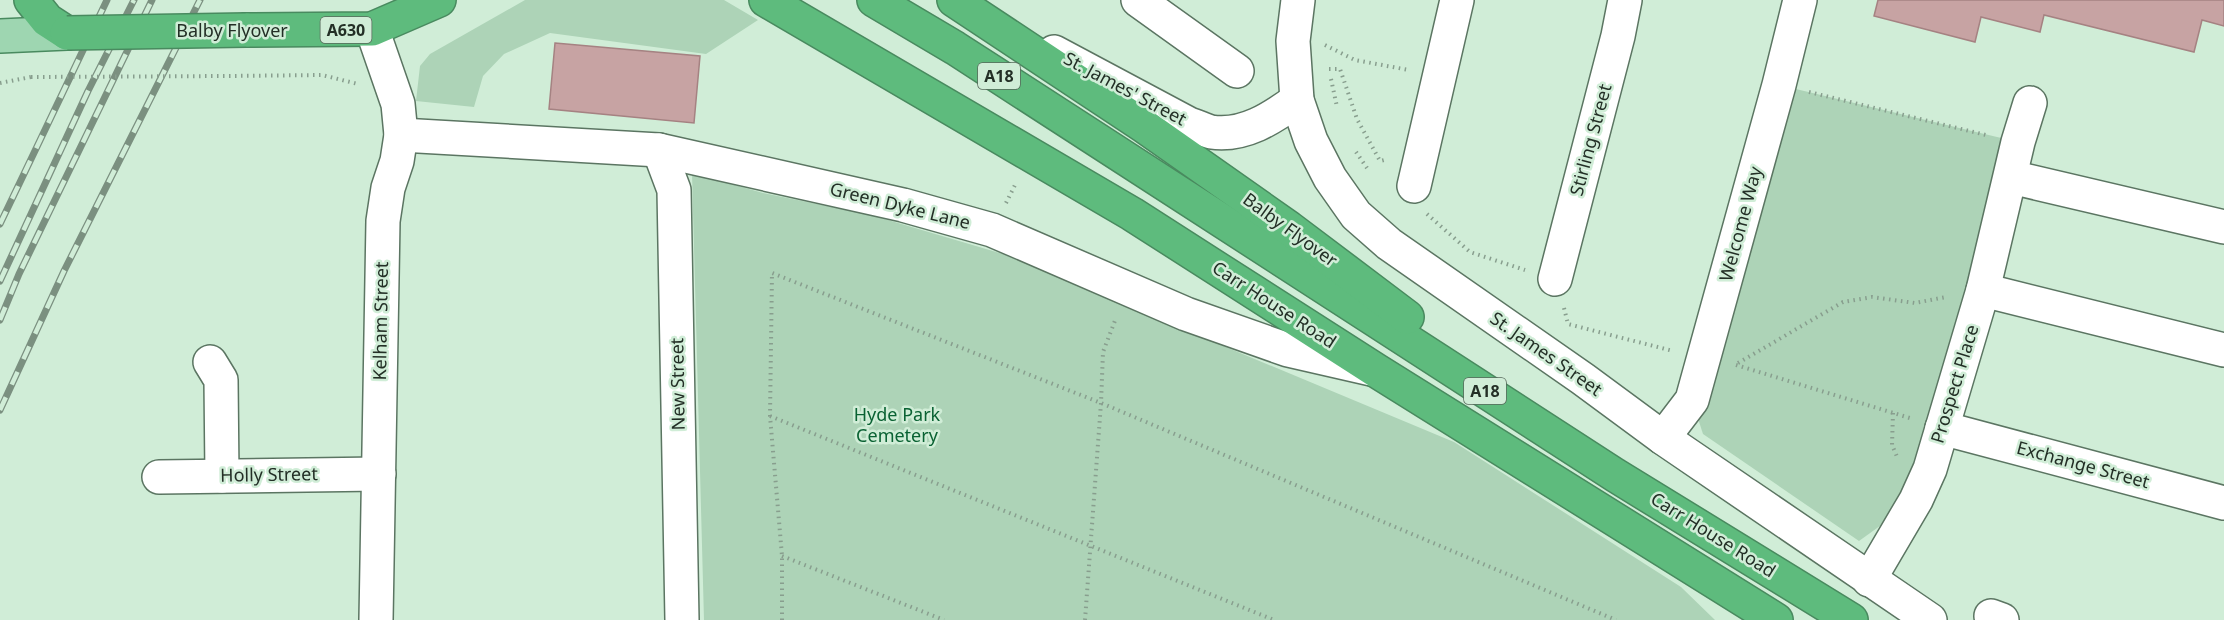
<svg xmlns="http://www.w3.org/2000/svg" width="2224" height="620" viewBox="0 0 2224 620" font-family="'Noto Sans',sans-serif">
<rect width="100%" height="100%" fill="#d0edd7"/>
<g fill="#add3b7">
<polygon points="525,0 724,0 758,20 706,54 550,33 504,54 483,76 474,107 416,101 420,66 430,54"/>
<polygon points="1779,85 2018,142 1916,500 1859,541 1703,434 1692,400"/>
<polygon points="692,173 763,193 871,215 1003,254 1454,442 1681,587 1715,620 704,620"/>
</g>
<g fill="#c7a3a3" stroke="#a58282" stroke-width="1.5">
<polygon points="1878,0 2224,0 2224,26 2202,20 2194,52 2044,15 2040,32 1981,17 1975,42 1874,16"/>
<polygon points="555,43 700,56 694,123 549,109"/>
</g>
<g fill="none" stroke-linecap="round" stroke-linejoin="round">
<defs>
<g id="minor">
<polyline points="1138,0 1237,71"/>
<polyline points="1298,0 1293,41 1297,100 1311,141 1330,178 1356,215 1389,244 1583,379 1663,438 1930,620"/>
<polyline points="372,29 398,104 401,135 397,161 388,188 383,221 376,620"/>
<path d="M1054 52 1189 124C1196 126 1204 130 1211 132 1244 137 1272 118 1297 100"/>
<polyline points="401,135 659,150 903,205 992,230 1186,314 1288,350 1371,369"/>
<polyline points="659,150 674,190 682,620"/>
<polyline points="2011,177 2224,227"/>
<polyline points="1414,186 1457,0"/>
<polyline points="1555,279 1618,36 1625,0"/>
<polyline points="1983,290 2224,350"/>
<polyline points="210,362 221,380 222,476"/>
<polyline points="1942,428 2224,503"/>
<polyline points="1663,438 1692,400 1779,85 1800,0"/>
<polyline points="159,477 379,474"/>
<polyline points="1869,580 1916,500 1930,469 1983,290 2018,142 2030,103"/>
<polyline points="1991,616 2002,620"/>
</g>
<polyline id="major" points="0,36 67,33"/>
<g id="highway">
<polyline points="31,0 47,20 67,33"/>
<polyline points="766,0 1132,214 1377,371 1776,620"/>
<polyline points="874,0 955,48 1615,475 1851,620"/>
<polyline points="954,0 1144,126 1289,228 1407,317"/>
<polyline points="246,30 372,29 439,0"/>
</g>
</defs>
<use href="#minor" stroke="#5b7562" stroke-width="36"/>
<use href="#major" stroke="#498a5f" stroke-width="36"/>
<use href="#highway" stroke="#498a5f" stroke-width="36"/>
<g stroke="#889e8e" stroke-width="4" stroke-dasharray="1.5 4.5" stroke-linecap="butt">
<polyline points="1325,45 1355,60 1409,70"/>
<polyline points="1329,69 1340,69 1357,119 1380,161 1388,159"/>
<polyline points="229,76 322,75 358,84"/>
<polyline points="1331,79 1337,107"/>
<polyline points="0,83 31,77"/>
<polyline points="1809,92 1986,135"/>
<polyline points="1356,152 1367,168"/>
<polyline points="1006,203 1016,183"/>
<polyline points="1427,214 1470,252 1525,270"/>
<polyline points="1564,308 1568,324 1673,351"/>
<polyline points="1738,363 1843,302 1872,297 1915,303 1946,297"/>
<polyline points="1736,365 1913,419"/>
<polyline points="1893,413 1892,445 1898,459"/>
<polyline points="770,416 1274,620"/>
<polyline points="782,556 944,620"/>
<polyline points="782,620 782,556 770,416 772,273 1101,403 1616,620"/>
<polyline points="1085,620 1101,403 1103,352 1116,318"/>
</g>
<use href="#minor" stroke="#fff" stroke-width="33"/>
<use href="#major" stroke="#9ed6b1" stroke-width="33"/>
<use href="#highway" stroke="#5ebb7d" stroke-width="33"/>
<defs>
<g id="rail">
<polyline points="0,224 107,0"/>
<polyline points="0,281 88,91 134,0"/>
<polyline points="0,320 19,274 152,0"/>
<polyline points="0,410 64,271 200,0"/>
</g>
</defs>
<use href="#rail" stroke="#7b9080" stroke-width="7"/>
<use href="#rail" stroke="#d0edd7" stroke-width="4.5" stroke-dasharray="14" stroke-linecap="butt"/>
<defs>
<polyline id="highway-bridge" points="67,33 246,30"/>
</defs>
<use href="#highway-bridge" stroke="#498a5f" stroke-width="36" stroke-linecap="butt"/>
<polyline stroke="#889e8e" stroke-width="4" stroke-dasharray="1.5 4.5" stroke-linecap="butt" points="31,77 229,76"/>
<use href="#highway-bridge" stroke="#5ebb7d" stroke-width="33"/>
</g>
<g text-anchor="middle" stroke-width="5" stroke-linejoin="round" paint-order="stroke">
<g fill="#d0edd7" stroke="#57685b" stroke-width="1.5">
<rect x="320.5" y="17" width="51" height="26" rx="4.5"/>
<rect x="978" y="63" width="42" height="26" rx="4.5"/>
<rect x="1464" y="378" width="42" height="26" rx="4.5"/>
</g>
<g font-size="16" font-weight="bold" fill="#232f26">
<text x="346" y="36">A630</text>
<text x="999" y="82">A18</text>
<text x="1485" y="397">A18</text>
</g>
<g font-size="18" fill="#232f26" stroke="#d0edd7">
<text x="232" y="37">Balby Flyover</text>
<text transform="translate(1125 89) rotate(28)" y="6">St. James' Street</text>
<text transform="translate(1591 140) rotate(-75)" y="6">Stirling Street</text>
<text transform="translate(900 206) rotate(14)" y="6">Green Dyke Lane</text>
<text transform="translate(1741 224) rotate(-75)" y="6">Welcome Way</text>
<text transform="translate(1290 230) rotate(36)" y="6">Balby Flyover</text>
<text transform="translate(1274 305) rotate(33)" y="6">Carr House Road</text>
<text transform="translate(381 321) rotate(-89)" y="6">Kelham Street</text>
<text transform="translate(1546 354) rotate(35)" y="6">St. James Street</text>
<text transform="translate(678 384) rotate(-91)" y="6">New Street</text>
<text transform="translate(1955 384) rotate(-73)" y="6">Prospect Place</text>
<text transform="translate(2083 465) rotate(15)" y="6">Exchange Street</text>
<text transform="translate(269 475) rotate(-1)" y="6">Holly Street</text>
<text transform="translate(1713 535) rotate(32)" y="6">Carr House Road</text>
</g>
<g font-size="18" fill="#0a6233" stroke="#d0edd7">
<text x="897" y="421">Hyde Park<tspan x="897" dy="21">Cemetery</tspan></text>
</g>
</g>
</svg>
